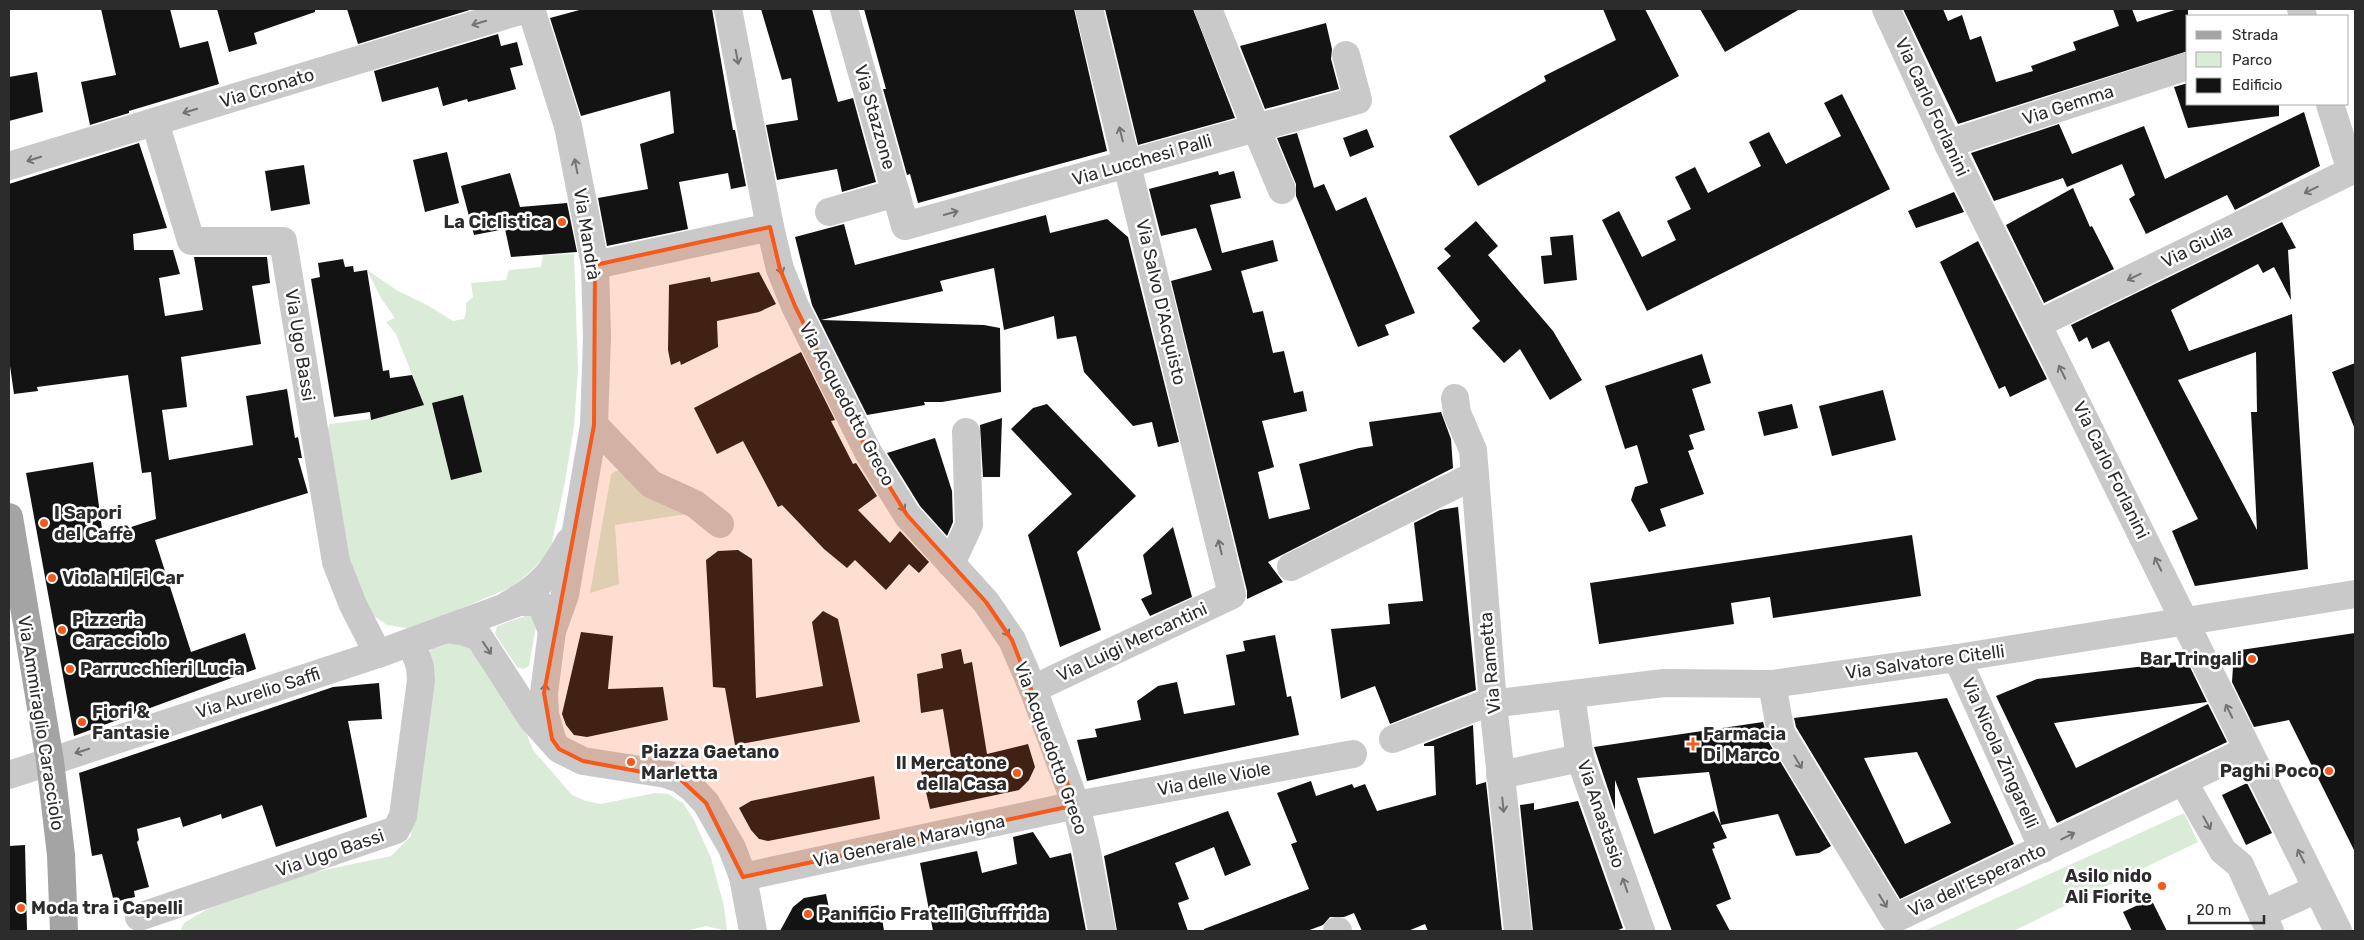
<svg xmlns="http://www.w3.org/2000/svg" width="2364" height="940" viewBox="0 0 2364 940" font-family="Rubik,sans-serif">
<rect width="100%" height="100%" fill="#fff"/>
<g fill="#daebd7">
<polygon points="574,254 578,370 574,426 564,487 550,551 531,571 512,587 413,629 387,625 371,614 345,567 326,443 329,424 371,419 424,405 396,334 386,322 395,318 381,298 367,270 398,291 427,305 453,321 464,319 466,313 466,303 473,297 471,283 506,280 509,270 541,267 543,255"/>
<polygon points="624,470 693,513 615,525 619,584 590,593 611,475 615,471"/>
<polygon points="531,614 537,620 529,666 523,669 517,667 495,634 497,626"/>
<path d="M443 642 471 646 523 725 533 750 572 795 586 801 601 804 655 793 668 794 683 803 694 820 711 858 724 906 727 931 706 926 685 931H180L184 923 209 908 301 875 391 856 411 836 428 658C430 649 434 645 443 642Z"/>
<polygon points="2184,813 2198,842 2013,931 1924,931"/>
</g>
<g fill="#131313" fill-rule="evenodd">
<polygon points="101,9 170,9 180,48 208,41 219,84 129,111 129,113 90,125 81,82 116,75"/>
<polygon points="217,9 315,9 315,12 254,33 257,44 229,52"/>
<polygon points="347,9 473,9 358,44"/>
<polygon points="583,9 712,9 733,130 735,130 746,186 731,189 728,173 679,182 688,229 607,246 598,198 648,189 640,144 674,133 670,91 581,116 550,18"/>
<polygon points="761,9 812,9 838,102 853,98 876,182 842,192 837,169 777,180 766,125 798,120 791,78 782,80"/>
<polygon points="864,9 1074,9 1107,151 918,203 910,174 907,175 883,89 886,89"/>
<polygon points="1105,9 1193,9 1235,118 1138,145"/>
<polygon points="1603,9 1645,9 1679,76 1478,186 1449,136 1546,81 1544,76 1616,40"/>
<polygon points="1700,9 1800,9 1725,52"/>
<polygon points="1903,9 1943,9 1948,21 1962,15 1970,40 1981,36 1996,82 2033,71 2031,66 2076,50 2073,42 2119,26 2113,9 2132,9 2137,22 2178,9 2188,9 2188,51 1958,124"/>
<polygon points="1326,23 1332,49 1331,59 1339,89 1265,109 1240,46"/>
<polygon points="498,34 501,46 517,42 523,65 510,68 516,89 468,102 467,99 443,106 438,87 382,102 374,71"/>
<polygon points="37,72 43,112 9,121 9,77"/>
<polygon points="2188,83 2188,104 2279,104 2279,116 2188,128 2174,87"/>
<polygon points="1842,94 1890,189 1647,311 1602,220 1619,211 1642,257 1676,240 1667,221 1691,209 1675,177 1695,167 1708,193 1761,166 1749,142 1769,132 1786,164 1841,136 1824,103"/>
<polygon points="2304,112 2320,166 2235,210 2227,195 2146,234 2129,199 2135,195 2122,164 2067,187 2063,178 1994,201 1971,153 2059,124 2072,154 2144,126 2165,179"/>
<polygon points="1367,129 1374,147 1350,157 1343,138"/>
<polygon points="1297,133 1314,188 1324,184 1336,211 1366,197 1415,313 1385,325 1389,335 1358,347 1296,196 1296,184 1277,138"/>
<polygon points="139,143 167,228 133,234 134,250 173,250 180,274 159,278 165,316 203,310 194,257 267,257 270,283 252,286 261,344 181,357 187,407 162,410 169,460 253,445 246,396 287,389 295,438 298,437 302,458 298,458 308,493 155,540 191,652 245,633 256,669 74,736 26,473 93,462 103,536 156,519 151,472 142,473 128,375 37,387 38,391 14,394 9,359 9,184"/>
<polygon points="447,152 459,203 425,212 413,160"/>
<polygon points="304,165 310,204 271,211 265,171"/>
<polygon points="1218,171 1219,175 1234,171 1241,198 1210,205 1222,253 1273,240 1278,261 1241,271 1253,313 1263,311 1273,353 1284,351 1294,393 1303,391 1307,411 1262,421 1274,467 1258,472 1269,519 1310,509 1299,464 1359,448 1373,446 1369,422 1441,412 1451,439 1453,468 1268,562 1283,582 1247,599 1247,591 1171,281 1212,270 1196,228 1161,236 1149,189"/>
<polygon points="510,173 520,207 567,203 577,252 511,257 505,229 474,235 461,186"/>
<polygon points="2073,188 2090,227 2092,226 2114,269 2044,303 2006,225"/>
<polygon points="1954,192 1964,212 1916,228 1908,211"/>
<polygon points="1046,215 1050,233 1107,219 1128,237 1179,442 1158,447 1152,422 1133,426 1084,372 1076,336 1057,339 1054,316 1004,330 994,268 940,281 943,291 821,320 984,325 1000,328 1001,392 942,402 924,402 925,405 867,415 812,305 795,237 844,224 855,265"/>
<polygon points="1476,221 1498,246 1488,255 1553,331 1582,380 1550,400 1520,349 1504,363 1472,328 1480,321 1437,268 1451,256 1444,249"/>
<path d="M2282 222 2296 248 2288 250 2291 300 2274 267 2263 273 2258 264 2171 310 2189 351 2292 314 2308 569 2195 586 2172 531 2198 519 2109 341 2092 349 2087 337 2079 342 2071 325ZM2256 352 2257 412H2251L2257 530 2178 380Z"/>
<polygon points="1573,235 1577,280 1544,284 1541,256 1552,255 1550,237"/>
<polygon points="1978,241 2047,379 2010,397 2005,386 1999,389 1940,262"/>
<polygon points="343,259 345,267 353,266 354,272 367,270 383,371 389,370 390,378 412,375 424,405 371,420 370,412 334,417 311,279 320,277 318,263"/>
<polygon points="759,272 776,304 759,312 717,321 718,347 681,365 680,361 671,365 668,350 669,285 710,277 711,282"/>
<polygon points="801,352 835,420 831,421 853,464 856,463 877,496 858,510 890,543 900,531 929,562 919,573 909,564 886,590 855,560 847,568 824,549 782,505 778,507 743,441 717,454 694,408"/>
<polygon points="1702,354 1711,383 1692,389 1705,430 1689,435 1694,449 1688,451 1704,494 1660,509 1666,526 1649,532 1631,500 1635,487 1648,483 1637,445 1625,449 1605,386"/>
<polygon points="2355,363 2355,427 2354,427 2332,372"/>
<polygon points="1883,390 1896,440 1832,456 1819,406"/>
<polygon points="463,395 482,472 451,480 432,403"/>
<polygon points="1047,404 1136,496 1077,552 1101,630 1060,647 1028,535 1072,494 1011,429 1033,408"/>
<polygon points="1792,404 1798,428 1764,436 1758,412"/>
<polygon points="1002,418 1000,477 983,477 980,425"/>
<polygon points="935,438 952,491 953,522 947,536 920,506 887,453"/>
<polygon points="1458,507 1476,690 1390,724 1375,686 1341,699 1331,629 1390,624 1388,604 1423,601 1414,523 1440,510"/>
<polygon points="1173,527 1192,597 1150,616 1141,599 1152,594 1143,555"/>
<polygon points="1912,535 1921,596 1773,618 1770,597 1731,603 1734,624 1599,644 1590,583"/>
<polygon points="738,550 752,559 756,698 823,686 812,622 823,611 838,619 860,722 735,745 725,688 713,687 706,560 718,551"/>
<polygon points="581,632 613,636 608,689 663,687 668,720 587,737 574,735 566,725 562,714"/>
<polygon points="2355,633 2355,852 2289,720 2254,727 2232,682 2234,651"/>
<polygon points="1275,635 1287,697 1291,696 1299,735 1087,781 1077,740 1097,737 1095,729 1141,720 1137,701 1158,686 1177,682 1184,714 1235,705 1226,655 1245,651 1243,641"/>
<polygon points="961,649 964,664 972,662 987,754 1028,744 1035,767 1029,780 1019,790 930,809 921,771 952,763 943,709 921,713 917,674 943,668 941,654"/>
<polygon points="2187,661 2207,702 2054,723 2076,768 2208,704 2227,742 2057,823 1996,696 2037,679"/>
<polygon points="379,683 382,719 348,721 367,817 276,847 262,805 222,819 221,814 183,827 180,817 137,829 139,840 137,842 149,887 134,891 135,897 114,902 102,854 92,856 79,773 333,687"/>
<path d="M1947 698 2014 844 1900 899 1796 727 1794 718ZM1917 752 1951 823 1905 844 1864 758Z"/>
<path d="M1763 722 1768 741 1831 846 1819 853 1796 856 1778 814 1721 825 1727 838 1713 843 1715 848 1712 849 1731 899 1716 905 1730 931H1672L1615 780V810L1594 747ZM1709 772 1721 825 1714 811 1654 834 1637 778Z"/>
<polygon points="1473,725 1476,785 1486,782 1502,931 1428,931 1425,924 1408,931 1362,931 1354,913 1344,917 1330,917 1323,925 1307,931 1204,931 1204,929 1309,889 1291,844 1297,842 1277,793 1311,781 1316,796 1352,784 1354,788 1365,784 1377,811 1436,795 1434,746 1424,746 1424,744"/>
<polygon points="874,776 880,819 768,841 759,839 751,830 739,808 751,801"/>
<polygon points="2247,783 2272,833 2246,845 2222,795"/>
<polygon points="1578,801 1623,928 1616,931 1533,931 1520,805 1534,803 1534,810"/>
<polygon points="1228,811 1251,865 1225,876 1214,847 1175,863 1189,899 1178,903 1188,931 1117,931 1104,856"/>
<polygon points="1033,832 1050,858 1071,853 1086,931 933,931 920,863 977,851 982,873 1017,864 1013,837"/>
<polygon points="25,845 27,931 9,931 9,846"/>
<polygon points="826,894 830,913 880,905 884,931 780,931 793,907 804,898"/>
<polygon points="2151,899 2167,931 2132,931 2123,912"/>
</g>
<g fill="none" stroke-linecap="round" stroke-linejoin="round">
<g stroke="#c9c9c9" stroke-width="28">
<polyline points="531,9 568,126 595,265 597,337 594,425 565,595 552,631 544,693 545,714 552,739"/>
<polyline points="728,9 770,227 780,269 795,306 868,452 907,515 986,602 1012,640 1033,689 1076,805 1086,847 1102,931"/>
<polyline points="844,9 905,226 1256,128 1208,9"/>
<polyline points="1886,9 1948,144 2338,931"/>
<polyline points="2301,9 2303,16"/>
<polyline points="2330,104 2351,171"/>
<polyline points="155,122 191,241 283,241 336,562 353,605 378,654"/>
<polyline points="1948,144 2188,66"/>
<polyline points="9,166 526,9"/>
<polyline points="1282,190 1256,128 1358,100 1346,55"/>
<polyline points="829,212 896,193"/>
<polyline points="595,265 770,227"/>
<polyline points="2038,324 2355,169"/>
<polyline points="1455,398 1457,413 1473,450 1493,704 1518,931"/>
<polyline points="594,425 651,484 695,504 720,524"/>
<polyline points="951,564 969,525 966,432"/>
<polyline points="1291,567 1475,475"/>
<path d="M508 605C540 587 552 574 569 542"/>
<polyline points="446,629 462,631 479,637 532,719 559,749 583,761 666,774 680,779 692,788 706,803 732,848 743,877 753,931"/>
<polyline points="1957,658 2043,849"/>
<polyline points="1772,684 1781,733 1894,919 2248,750"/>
<polyline points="1033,689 1232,595 1089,9"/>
<polyline points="1571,695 1580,758 1641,931"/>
<polyline points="1393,739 1482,705 1664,683 1772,684 1957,658 2355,594"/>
<polyline points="9,775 378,654 519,602 534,602 542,606 552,631"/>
<polyline points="1500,775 1580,758"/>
<polyline points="2183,781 2223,851 2240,865 2262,914"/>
<polyline points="743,877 1076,805 1353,754"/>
<polyline points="139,917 396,830 403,816 421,680 420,667 412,643"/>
<polyline points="1337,931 1338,931"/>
<polyline points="2270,931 2262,914 2317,889"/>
</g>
<polyline stroke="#a4a4a4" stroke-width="28" points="9,517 50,761 61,855 64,931"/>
</g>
<defs><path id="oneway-shaft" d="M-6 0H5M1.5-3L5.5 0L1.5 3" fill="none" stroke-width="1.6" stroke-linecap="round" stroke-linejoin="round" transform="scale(1.25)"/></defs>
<g stroke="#737373">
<use href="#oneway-shaft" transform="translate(479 23) rotate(163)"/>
<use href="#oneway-shaft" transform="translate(737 57) rotate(79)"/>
<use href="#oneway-shaft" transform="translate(190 111) rotate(163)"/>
<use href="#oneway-shaft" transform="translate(1121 134) rotate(-104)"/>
<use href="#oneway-shaft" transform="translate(34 159) rotate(163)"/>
<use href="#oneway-shaft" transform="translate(576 166) rotate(-101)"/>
<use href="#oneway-shaft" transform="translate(2311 190) rotate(154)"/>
<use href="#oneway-shaft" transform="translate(951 213) rotate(-16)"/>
<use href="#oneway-shaft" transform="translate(780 267) rotate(73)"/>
<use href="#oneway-shaft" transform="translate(2134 277) rotate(154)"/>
<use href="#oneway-shaft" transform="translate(2062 372) rotate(-116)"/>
<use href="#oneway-shaft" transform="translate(901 505) rotate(58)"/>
<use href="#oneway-shaft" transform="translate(1220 547) rotate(-103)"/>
<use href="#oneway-shaft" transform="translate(2158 564) rotate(-116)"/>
<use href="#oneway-shaft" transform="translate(1005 630) rotate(56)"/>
<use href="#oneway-shaft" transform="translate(487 648) rotate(56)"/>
<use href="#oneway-shaft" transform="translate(545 691) rotate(-87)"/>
<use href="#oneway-shaft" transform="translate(2229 711) rotate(-116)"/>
<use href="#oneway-shaft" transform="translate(82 751) rotate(162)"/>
<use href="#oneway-shaft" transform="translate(1798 762) rotate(59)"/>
<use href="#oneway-shaft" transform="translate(1503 805) rotate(84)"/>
<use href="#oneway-shaft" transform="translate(2207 823) rotate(61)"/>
<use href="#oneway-shaft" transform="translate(2068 836) rotate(-26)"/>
<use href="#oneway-shaft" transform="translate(2301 856) rotate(-117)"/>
<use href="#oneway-shaft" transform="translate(1625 885) rotate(-109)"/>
<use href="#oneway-shaft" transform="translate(1883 901) rotate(59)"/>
</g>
<path fill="#f6591a" fill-opacity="0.2" stroke="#f6591a" stroke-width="4" stroke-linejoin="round" d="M770 227 780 269 795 306 868 452 907 515 986 602 1012 640 1076 805 743 877 706 803 680 779 583 761 559 749 552 739 544 693 594 425 595 265Z"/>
<g fill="#f6591a" stroke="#fff" stroke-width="2">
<circle cx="562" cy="222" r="5"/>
<circle cx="44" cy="523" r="5"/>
<circle cx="52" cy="578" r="5"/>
<circle cx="62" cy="630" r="5"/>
<circle cx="2252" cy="659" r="5"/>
<circle cx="70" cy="669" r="5"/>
<circle cx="82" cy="722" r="5"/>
<path d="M1690.5 736.5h5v5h5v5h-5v5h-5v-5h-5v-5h5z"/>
<circle cx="631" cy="762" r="5"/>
<circle cx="2329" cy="771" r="5"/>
<circle cx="1017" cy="773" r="5"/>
<circle cx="2162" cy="886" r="5"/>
<circle cx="21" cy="908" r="5"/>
<circle cx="808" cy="914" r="5"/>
</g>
<g text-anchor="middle" stroke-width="5" stroke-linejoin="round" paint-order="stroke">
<g font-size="18" fill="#2c2c2c" stroke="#fff">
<text transform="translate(267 88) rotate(-17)" y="6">Via Cronato</text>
<text transform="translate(2068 105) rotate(-18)" y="6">Via Gemma</text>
<text transform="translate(1932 107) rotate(65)" y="6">Via Carlo Forlanini</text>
<text transform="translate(875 117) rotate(74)" y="6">Via Stazzone</text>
<text transform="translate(1142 160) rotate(-16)" y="6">Via Lucchesi Palli</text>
<text transform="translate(587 234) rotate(81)" y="6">Via Mandrà</text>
<text transform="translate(2197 246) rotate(-26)" y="6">Via Giulia</text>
<text transform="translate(1161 302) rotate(77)" y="6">Via Salvo D'Acquisto</text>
<text transform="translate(300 345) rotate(81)" y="6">Via Ugo Bassi</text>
<text transform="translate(847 404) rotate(62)" y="6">Via Acquedotto Greco</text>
<text transform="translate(2111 470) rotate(64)" y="6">Via Carlo Forlanini</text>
<text transform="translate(1132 642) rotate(-25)" y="6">Via Luigi Mercantini</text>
<text transform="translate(1925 662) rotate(-8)" y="6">Via Salvatore Citelli</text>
<text transform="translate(1490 663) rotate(-95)" y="6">Via Rametta</text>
<text transform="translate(258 693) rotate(-18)" y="6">Via Aurelio Saffi</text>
<text transform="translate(41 723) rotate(81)" y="6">Via Ammiraglio Caracciolo</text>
<text transform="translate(1051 748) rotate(70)" y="6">Via Acquedotto Greco</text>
<text transform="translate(2000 753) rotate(66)" y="6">Via Nicola Zingarelli</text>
<text transform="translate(1214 779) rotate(-11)" y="6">Via delle Viole</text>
<text transform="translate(1601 814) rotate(71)" y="6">Via Anastasio</text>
<text transform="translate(909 841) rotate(-12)" y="6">Via Generale Maravigna</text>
<text transform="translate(330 853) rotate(-19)" y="6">Via Ugo Bassi</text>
<text transform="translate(1977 880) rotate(-25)" y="6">Via dell'Esperanto</text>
</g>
<g font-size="18" font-weight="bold" fill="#2c2c2c" stroke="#fff" text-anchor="start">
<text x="552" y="228" text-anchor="end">La Ciclistica</text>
<text x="54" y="519">I Sapori<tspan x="54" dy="21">del Caffè</tspan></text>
<text x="62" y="584">Viola Hi Fi Car</text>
<text x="72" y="626">Pizzeria<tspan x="72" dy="21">Caracciolo</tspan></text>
<text x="2242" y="665" text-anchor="end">Bar Tringali</text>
<text x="80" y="675">Parrucchieri Lucia</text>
<text x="92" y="718">Fiori &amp;<tspan x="92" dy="21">Fantasie</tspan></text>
<text x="1703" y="740">Farmacia<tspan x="1703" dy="21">Di Marco</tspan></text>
<text x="641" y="758">Piazza Gaetano<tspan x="641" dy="21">Marletta</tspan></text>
<text x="1007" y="769" text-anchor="end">Il Mercatone<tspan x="1007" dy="21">della Casa</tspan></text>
<text x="2319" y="777" text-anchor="end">Paghi Poco</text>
<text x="2152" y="882" text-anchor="end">Asilo nido<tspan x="2152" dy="21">Ali Fiorite</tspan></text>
<text x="31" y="914">Moda tra i Capelli</text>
<text x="818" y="920">Panificio Fratelli Giuffrida</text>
</g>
</g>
<rect width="2364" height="940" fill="none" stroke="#2c2c2c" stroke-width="20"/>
<rect x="2186" y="15" width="162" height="90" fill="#ffffff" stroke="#ababab"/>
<rect x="2196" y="31" width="25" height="8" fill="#a4a4a4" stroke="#ababab"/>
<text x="2232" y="40" font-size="15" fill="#2c2c2c">Strada</text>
<rect x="2196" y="52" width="25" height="15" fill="#daebd7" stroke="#ababab"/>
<text x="2232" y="65" font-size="15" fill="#2c2c2c">Parco</text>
<rect x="2196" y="78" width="25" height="15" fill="#131313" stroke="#ababab"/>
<text x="2232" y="90" font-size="15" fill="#2c2c2c">Edificio</text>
<path d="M2189 915v8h75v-8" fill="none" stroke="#2c2c2c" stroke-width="2.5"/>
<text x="2196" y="915" font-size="15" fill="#2c2c2c" stroke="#ffffff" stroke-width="4" paint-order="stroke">20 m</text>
</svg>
